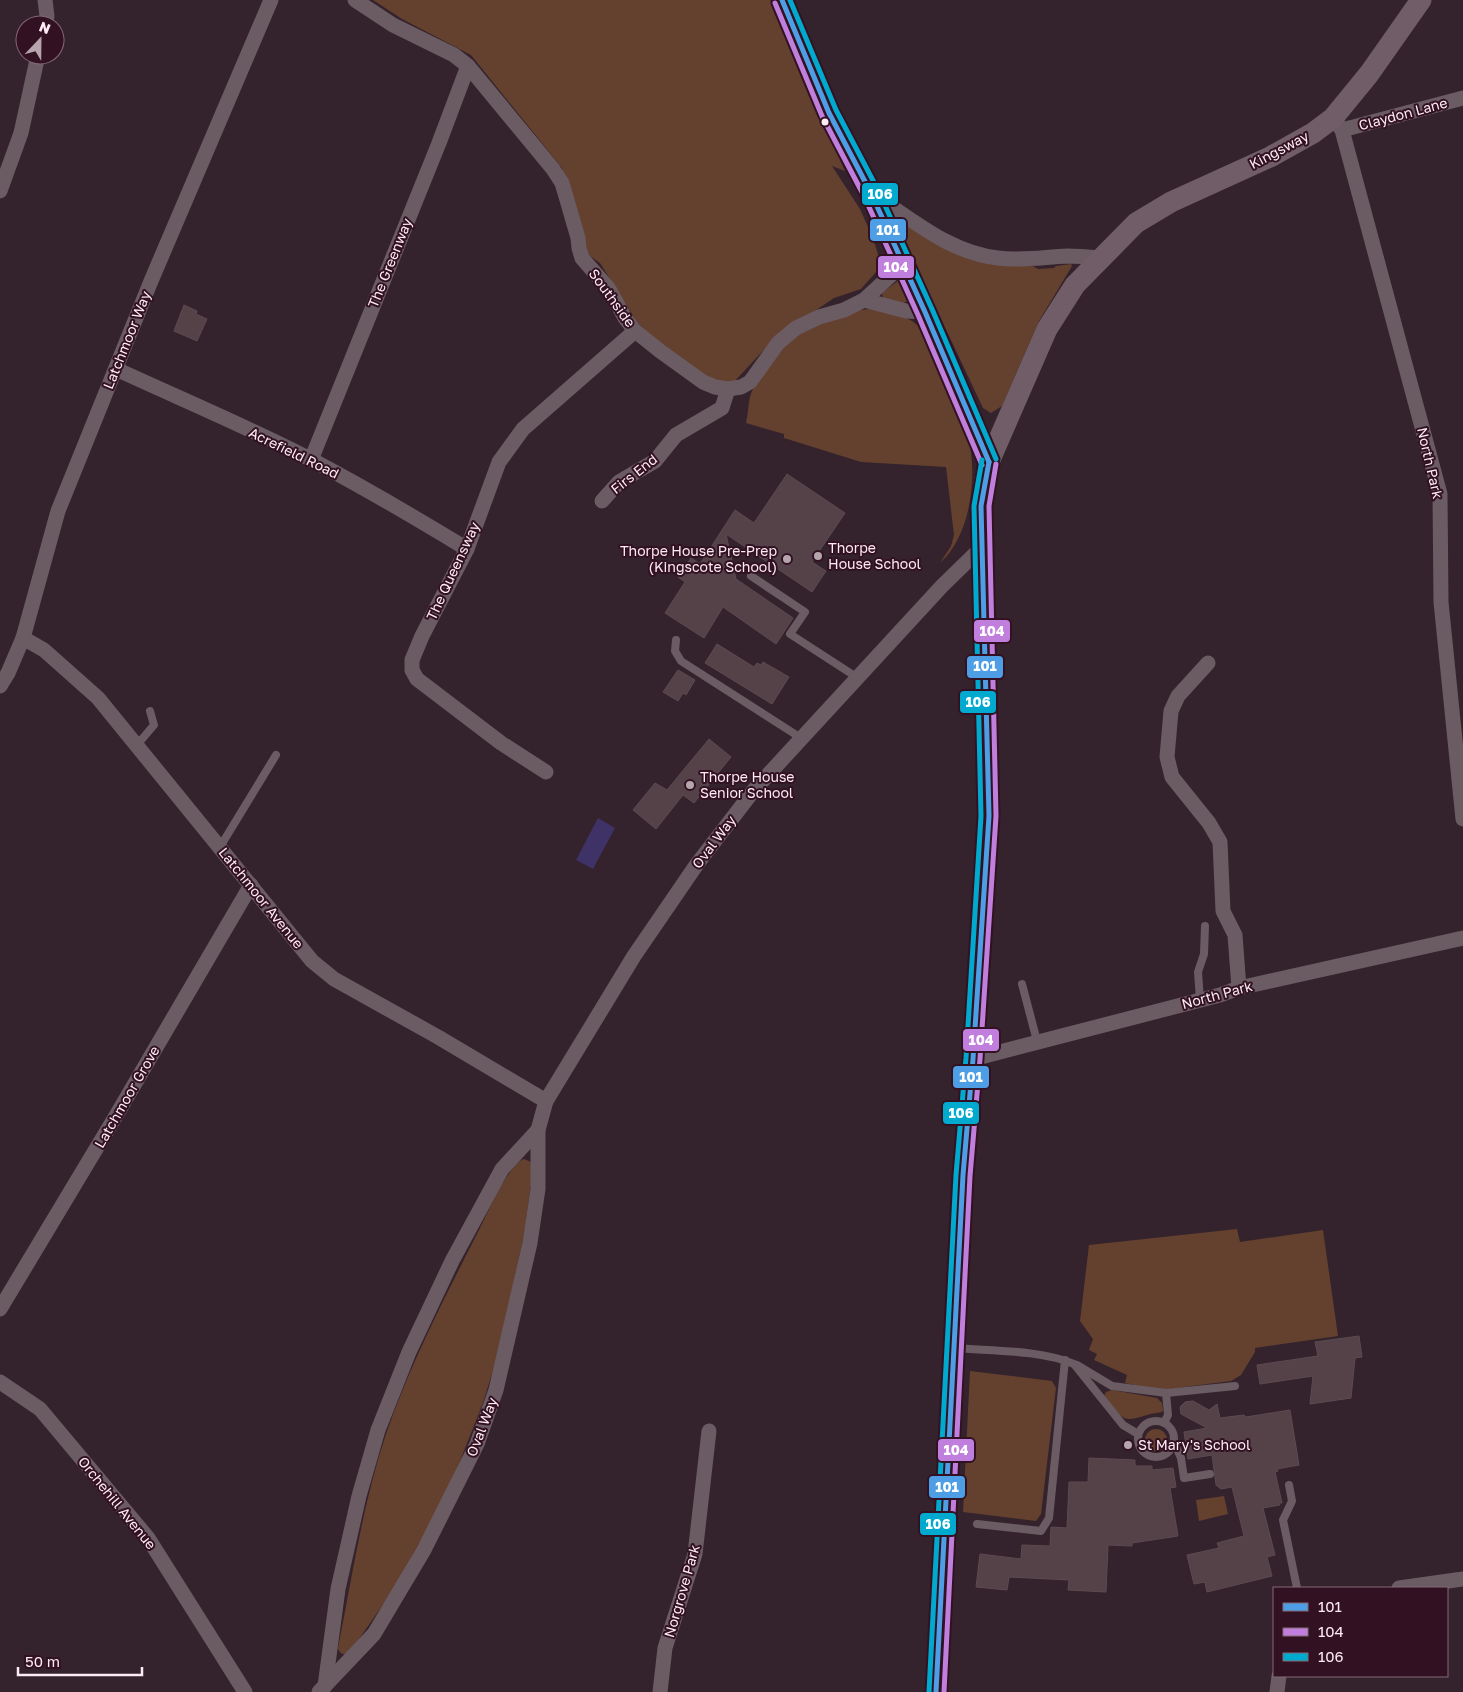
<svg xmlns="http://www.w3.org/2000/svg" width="1463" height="1692" viewBox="0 0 1463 1692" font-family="'Golos Text',sans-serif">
<rect width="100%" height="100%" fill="#34232c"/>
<g fill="#64402f">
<polygon points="373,0 770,0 845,171 832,166 860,209 873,238 880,261 876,272 861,289 834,298 775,338 733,383 709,380 646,332 635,319 600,263 579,248 562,168 471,55 402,19"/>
<polygon points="892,215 921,232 1031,265 1038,269 1054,268 1056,266 1071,264 1072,266 1039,321 1002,406 991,413 983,408"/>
<polygon points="899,280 909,299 908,301 903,303 883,298 882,293"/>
<path d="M869 309C884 311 904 314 916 324 928 335 933 357 940 372 949 392 960 413 967 434 979 472 971 536 940 563L951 546 954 535 946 467 861 462 784 438V434L746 423C748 415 748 405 750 397 756 376 782 346 799 333 813 323 843 316 860 310Z"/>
<path d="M524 1159 531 1162 533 1170 524 1235 497 1357 483 1403 460 1461 435 1516 391 1593 350 1652C345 1656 339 1654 338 1648 352 1577 363 1503 386 1434 411 1362 446 1295 480 1228 487 1214 510 1162 524 1159Z"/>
<polygon points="1237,1229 1240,1242 1323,1230 1338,1336 1255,1348 1255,1352 1241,1375 1231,1381 1169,1389 1154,1389 1125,1383 1127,1375 1094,1360 1097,1354 1089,1350 1093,1339 1080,1321 1089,1245"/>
<polygon points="970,1371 1052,1381 1056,1388 1041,1514 1036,1521 963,1512"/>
<path d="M1112 1390 1157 1398 1162 1403 1163 1410 1162 1412C1127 1417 1129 1431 1104 1396L1106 1392Z"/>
<circle cx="1156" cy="1440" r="11"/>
<polygon points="1224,1496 1228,1514 1199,1521 1196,1500"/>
</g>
<polygon fill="#3e3266" points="598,818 615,828 593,869 576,860"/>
<g fill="#554148" stroke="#5c4b51">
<polygon points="184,305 197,311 196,314 207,319 197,341 174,331"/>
<polygon points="787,474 845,513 812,562 826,571 812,592 726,534 736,579 793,618 776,644 723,607 704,638 665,613 685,582 678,577 691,558 700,564 735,510 754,523"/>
<polygon points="717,644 754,667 757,663 761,665 763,662 789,677 772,704 705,663"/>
<polygon points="678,670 695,680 686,695 683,693 678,701 663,692"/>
<polygon points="709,739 731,757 694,803 683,795 656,829 633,810 655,783 667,790"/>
<polygon points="1359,1336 1362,1357 1355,1358 1351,1398 1310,1404 1313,1376 1260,1384 1257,1365 1318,1356 1315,1342"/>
<polygon points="1193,1401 1209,1410 1217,1404 1220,1418 1244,1415 1246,1417 1290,1410 1299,1465 1277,1469 1278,1471 1275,1472 1282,1503 1279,1503 1280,1505 1263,1508 1275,1555 1267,1557 1272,1576 1207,1592 1205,1582 1194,1584 1187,1555 1219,1548 1217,1543 1244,1536 1232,1487 1221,1489 1216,1485 1212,1455 1188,1459 1184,1432 1207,1428 1181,1414 1180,1407 1185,1402"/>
<polygon points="1089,1458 1135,1460 1135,1466 1152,1466 1152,1470 1173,1468 1176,1487 1170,1488 1178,1536 1132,1543 1132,1546 1108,1545 1106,1592 1068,1590 1069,1580 1009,1577 1007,1590 976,1587 980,1554 1021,1559 1022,1545 1050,1546 1051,1527 1067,1528 1069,1482 1088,1482"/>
</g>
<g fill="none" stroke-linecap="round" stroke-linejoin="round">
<g stroke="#6b5b63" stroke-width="8">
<polyline points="751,576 805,612 790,634 858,678"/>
<polyline points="676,640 675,651 681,661 801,738"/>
<polyline points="137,745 154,725 150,711"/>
<polyline points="220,847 276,755"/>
<polyline points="1022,984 1037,1041"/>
<polyline points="1200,1000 1198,972 1204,954 1205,926"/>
<path d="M956 1348C993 1351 1041 1350 1074 1364L1123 1425 1138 1434"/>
<polyline points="1077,1365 1112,1386 1166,1393"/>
<circle cx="1156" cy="1439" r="18"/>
<polyline points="1164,1423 1168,1415 1166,1393 1235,1386"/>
<polyline points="1174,1442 1181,1458 1184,1478 1210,1474"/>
<polyline points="1289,1485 1292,1501 1283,1520 1297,1588"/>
<polyline points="977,1524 1041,1531 1049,1518 1065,1360"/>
</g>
<g stroke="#6b5b63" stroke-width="15">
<polyline points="45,0 47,16 45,25"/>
<polyline points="355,0 393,25 454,55 468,66 553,169 562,183 567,200 578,238 579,248 582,258 609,289 625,318 635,331 660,351 703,382 715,387 728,389 741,387 750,382 778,343 796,328 819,317 844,310 864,300 903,264"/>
<polyline points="1333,118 1342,130 1440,494 1441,602 1463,819"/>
<polyline points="1342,130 1463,98"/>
<polyline points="0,191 21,133 38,55"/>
<path d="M871 193C911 218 949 253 998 258 1021 261 1044 257 1067 256 1078 256 1090 257 1101 258"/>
<polyline points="864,300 906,311 925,312"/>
<path d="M116 369C181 399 248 427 312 460 365 488 416 518 467 549"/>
<polyline points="311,460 439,143 468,66"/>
<polyline points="602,501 619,482 655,461 676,435 722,408 728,389"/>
<polyline points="23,638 44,650 98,698 312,961 334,979 438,1037 546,1101"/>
<polyline points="1208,663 1178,696 1171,711 1167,757 1172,777 1209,823 1220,842 1223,911 1235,935 1239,988"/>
<polyline points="0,686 8,673 23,638 58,511 151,281 271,0"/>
<polyline points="546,772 501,743 417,679 412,670 412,660 422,636 467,549 499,462 523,429 635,331"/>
<polyline points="973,1059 1220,995 1239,988 1463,938"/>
<polyline points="0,1309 117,1114 251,885"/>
<polyline points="0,1382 40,1409 148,1538 245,1692"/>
<polyline points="1399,1588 1463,1579"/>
<polyline points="325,1686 338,1589 359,1496 378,1430 409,1352 452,1261 502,1169 538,1130"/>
<polyline points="319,1692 374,1634 424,1550 477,1444 496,1390 530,1243 538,1189 538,1130 546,1101 634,956 697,864 754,790 942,586 982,547"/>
<polyline points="660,1692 665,1648 695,1554 709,1431"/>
<polyline points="1277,1692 1279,1676"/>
</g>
<g stroke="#705d67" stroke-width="21">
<polyline points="782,0 829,113 871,193 925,312 989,462"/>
<polyline points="936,1692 963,1175 973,1059 989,816 981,506 985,478 989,462 1047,329 1075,285 1136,223 1171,202 1270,157 1313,133 1333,118 1369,74 1421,0"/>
</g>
<defs>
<g id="bus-1">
<polyline points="782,0 829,113 871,193 925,312 989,462"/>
<polyline points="936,1692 963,1175 973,1059 989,816 981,506 989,462"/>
</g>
<g id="bus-2">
<polyline points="775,3 822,116 864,196 918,315 982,465"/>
<polyline points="944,1692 970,1176 980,1059 996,816 989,506 996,464"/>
</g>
<g id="bus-3">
<polyline points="790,0 836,110 878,190 932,309 996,459"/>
<polyline points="929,1692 956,1175 966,1058 981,816 974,506 982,460"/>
</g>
</defs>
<use href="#bus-1" stroke="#321222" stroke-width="9"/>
<use href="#bus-2" stroke="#321222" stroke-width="9"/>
<use href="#bus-3" stroke="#321222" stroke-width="9"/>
<use href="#bus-1" stroke="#4d9ee5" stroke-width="5"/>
<use href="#bus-2" stroke="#c07fdc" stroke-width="5"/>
<use href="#bus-3" stroke="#00a9ce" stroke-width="5"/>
</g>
<circle fill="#feebf3" stroke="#321222" stroke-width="2" cx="825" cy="122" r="4.5"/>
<g fill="#b7a5ad" stroke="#321222" stroke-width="2">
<circle cx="818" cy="556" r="5"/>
<circle cx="787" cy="559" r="5"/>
<circle cx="690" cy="785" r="5"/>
<circle cx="1128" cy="1445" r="5"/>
</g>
<g text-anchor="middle" stroke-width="4" stroke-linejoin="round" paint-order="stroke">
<g font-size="14" fill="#feebf3" stroke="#321222">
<text transform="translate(1403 114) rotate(-15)" y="5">Claydon Lane</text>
<text transform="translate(1279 150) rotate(-28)" y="5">Kingsway</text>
<text transform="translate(390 263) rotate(-68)" y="5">The Greenway</text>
<text transform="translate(612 298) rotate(54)" y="5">Southside</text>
<text transform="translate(127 340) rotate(-68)" y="5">Latchmoor Way</text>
<text transform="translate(294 453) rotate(26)" y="5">Acrefield Road</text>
<text transform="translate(1430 463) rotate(77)" y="5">North Park</text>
<text transform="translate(634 474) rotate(-38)" y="5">Firs End</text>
<text transform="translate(453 571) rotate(-65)" y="5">The Queensway</text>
<text transform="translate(714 842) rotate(-53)" y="5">Oval Way</text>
<text transform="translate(261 898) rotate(51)" y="5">Latchmoor Avenue</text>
<text transform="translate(1217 995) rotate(-15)" y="5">North Park</text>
<text transform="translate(127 1097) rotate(-60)" y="5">Latchmoor Grove</text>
<text transform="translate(482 1427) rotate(-69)" y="5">Oval Way</text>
<text transform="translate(117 1503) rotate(51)" y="5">Orchehill Avenue</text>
<text transform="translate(682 1591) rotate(-74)" y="5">Norgrove Park</text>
</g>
<g font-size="14" fill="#feebf3" stroke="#321222" text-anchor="start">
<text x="828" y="553">Thorpe<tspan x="828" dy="16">House School</tspan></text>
<text x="777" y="556" text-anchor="end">Thorpe House Pre-Prep<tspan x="777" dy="16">(Kingscote School)</tspan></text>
<text x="700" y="782">Thorpe House<tspan x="700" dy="16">Senior School</tspan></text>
<text x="1138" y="1450">St Mary's School</text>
</g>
</g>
<g stroke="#321222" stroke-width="2">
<rect x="861" y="182" width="38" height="24" rx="5" fill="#00a9ce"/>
<rect x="869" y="218" width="38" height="24" rx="5" fill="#4d9ee5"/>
<rect x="877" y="255" width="38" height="24" rx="5" fill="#c07fdc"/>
<rect x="973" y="619" width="38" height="24" rx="5" fill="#c07fdc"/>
<rect x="966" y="655" width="38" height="24" rx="5" fill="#4d9ee5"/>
<rect x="959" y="690" width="38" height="24" rx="5" fill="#00a9ce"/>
<rect x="962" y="1028" width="38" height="24" rx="5" fill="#c07fdc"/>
<rect x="952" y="1065" width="38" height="24" rx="5" fill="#4d9ee5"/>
<rect x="942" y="1101" width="38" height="24" rx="5" fill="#00a9ce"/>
<rect x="937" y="1438" width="38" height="24" rx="5" fill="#c07fdc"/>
<rect x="928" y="1475" width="38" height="24" rx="5" fill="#4d9ee5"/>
<rect x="919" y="1512" width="38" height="24" rx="5" fill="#00a9ce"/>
</g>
<g font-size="14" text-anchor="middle" font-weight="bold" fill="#fff">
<text x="880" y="199">106</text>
<text x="888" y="235">101</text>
<text x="896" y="272">104</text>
<text x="992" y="636">104</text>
<text x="985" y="671">101</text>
<text x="978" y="707">106</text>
<text x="981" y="1045">104</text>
<text x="971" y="1082">101</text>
<text x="961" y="1118">106</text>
<text x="956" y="1455">104</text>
<text x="947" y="1492">101</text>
<text x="938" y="1529">106</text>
</g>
<rect x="1273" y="1587" width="175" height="90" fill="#321222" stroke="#846976"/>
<rect x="1283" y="1603" width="25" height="8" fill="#4d9ee5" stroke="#846976"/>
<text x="1318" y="1612" font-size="15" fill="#feebf3">101</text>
<rect x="1283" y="1628" width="25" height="8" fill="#c07fdc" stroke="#846976"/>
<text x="1318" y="1637" font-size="15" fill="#feebf3">104</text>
<rect x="1283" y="1653" width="25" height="8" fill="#00a9ce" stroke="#846976"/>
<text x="1318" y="1662" font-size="15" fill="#feebf3">106</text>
<g transform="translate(40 40) rotate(22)"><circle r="24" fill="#321222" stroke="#846976"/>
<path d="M0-4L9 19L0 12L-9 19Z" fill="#b7a5ad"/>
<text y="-8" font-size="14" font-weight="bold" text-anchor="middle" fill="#feebf3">N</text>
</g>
<path d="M18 1667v8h124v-8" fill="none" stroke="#feebf3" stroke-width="2.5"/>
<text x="25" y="1667" font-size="15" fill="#feebf3" stroke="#321222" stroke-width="4" paint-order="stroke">50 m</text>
</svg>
